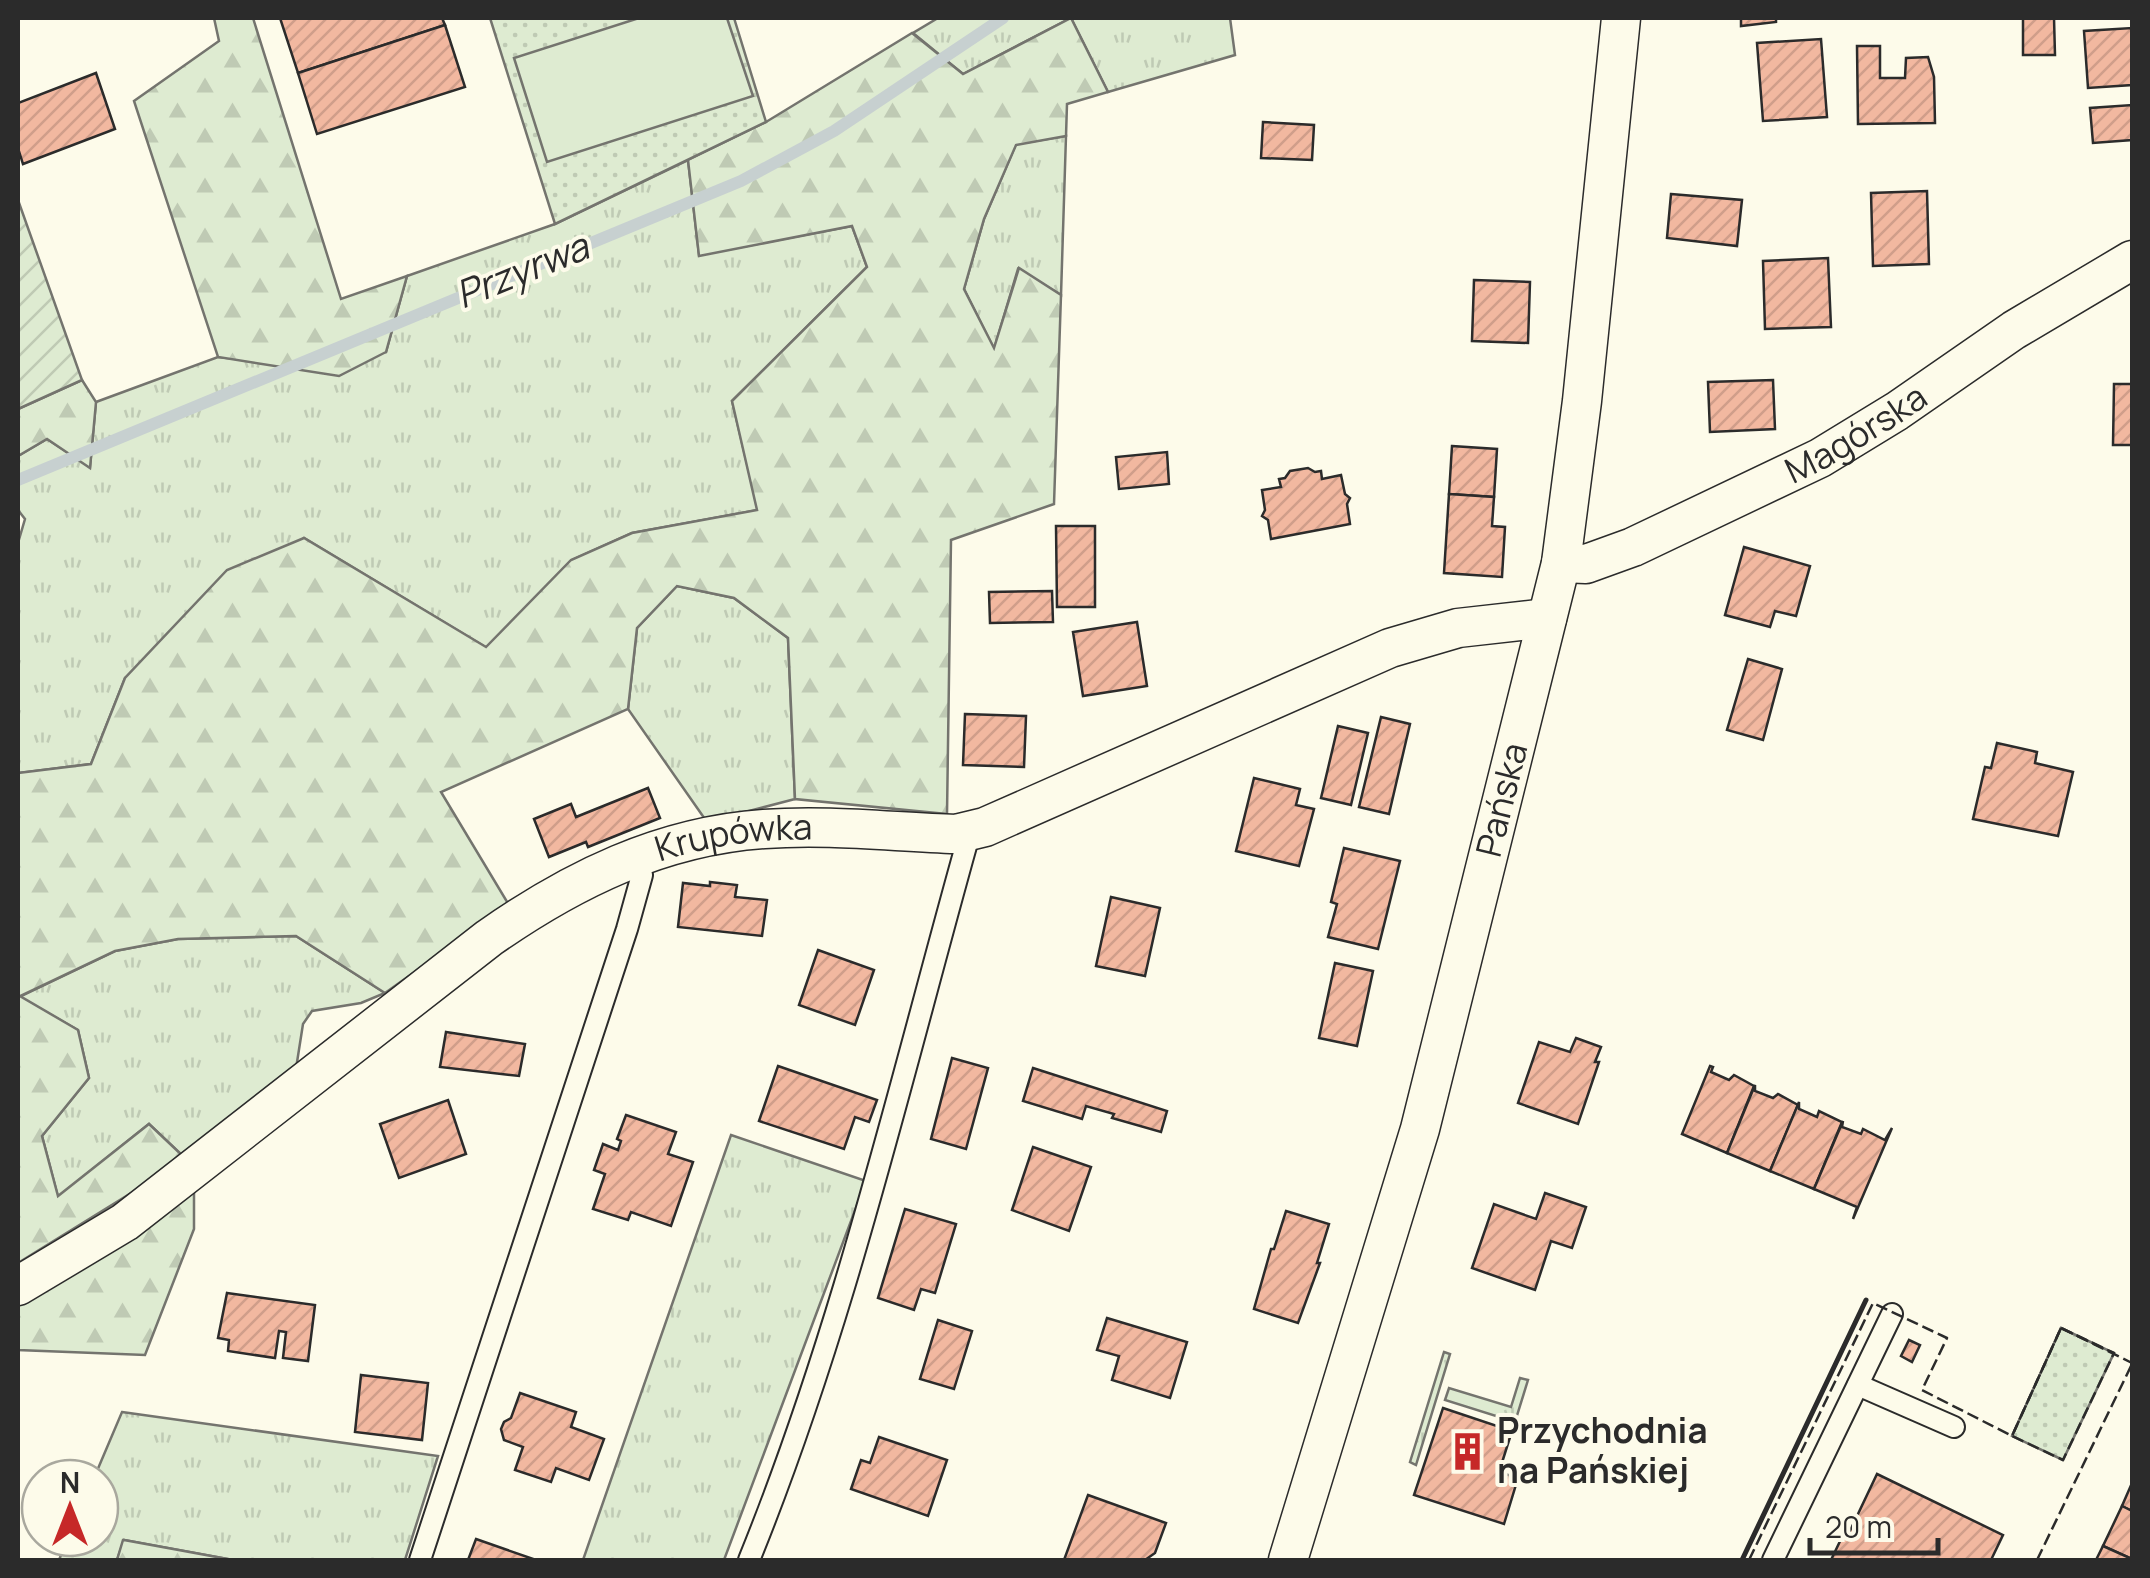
<svg xmlns="http://www.w3.org/2000/svg" width="2150" height="1578" viewBox="0 0 2150 1578" font-family="Manrope,sans-serif">
<defs>
<pattern id="grass-tufts" width="24" height="20" patternUnits="userSpaceOnUse" patternTransform="scale(2.5)"><rect width="24" height="20" fill="#deebd1"/><path d="M3 7l-1-3M5 7V3M7 7l1-3M15 17l-1-3M17 17v-4M19 17l1-3" fill="none" stroke="#bfcab4"/></pattern>
<pattern id="forest-firs" width="22" height="20" patternUnits="userSpaceOnUse" patternTransform="scale(2.5)"><rect width="22" height="20" fill="#deebd1"/><path d="M5 1l3.5 6h-7zM16 11l3.5 6h-7z" fill="#bfcab4"/></pattern>
<pattern id="park-dots" width="8" height="8" patternUnits="userSpaceOnUse" patternTransform="scale(2.5)"><rect width="8" height="8" fill="#deebd1"/><path d="M2 2h.1M6 6h.1" fill="none" stroke="#bfcab4" stroke-width="1.8" stroke-linecap="round"/></pattern>
<pattern id="garden-furrows" width="10" height="10" patternUnits="userSpaceOnUse" patternTransform="scale(2.5)"><rect width="10" height="10" fill="#deebd1"/><path d="M-1 1l2-2M0 10L10 0M9 11l2-2" fill="none" stroke="#bfcab4"/></pattern>
<pattern id="building-hatch" width="6" height="6" patternUnits="userSpaceOnUse" patternTransform="scale(2.5)"><rect width="6" height="6" fill="#f2b8a0"/><path d="M-1 1l2-2M0 6l6-6M5 7l2-2" fill="none" stroke="#d09e8a"/></pattern>
</defs>
<rect width="100%" height="100%" fill="#fdfbea"/>
<g fill="url(#grass-tufts)" stroke="#74746e" stroke-width="2.5">
<polygon points="938,18 1230,18 1235,55 1108,92 1071,18 963,74 913,33"/>
<polygon points="1066,136 1061,295 1018,269 994,349 964,289 984,219 1016,144"/>
<polygon points="688,160 699,255 852,226 867,267 732,401 758,510 632,533 572,560 487,648 304,538 125,678 91,764 18,773 18,543 25,519 18,510 18,456 47,439 90,467 96,402 218,357 255,361 386,352 407,276 555,224"/>
<polygon points="677,586 734,598 788,638 795,799 707,822 628,709 637,628"/>
<polygon points="296,936 385,993 361,1003 312,1011 303,1024 295,1075 186,1159 149,1124 58,1197 42,1136 89,1078 78,1030 19,997 115,951 178,939"/>
<polygon points="731,1135 866,1181 724,1560 583,1560"/>
<polygon points="1444,1352 1450,1354 1416,1465 1410,1462"/>
<polygon points="1520,1378 1528,1380 1515,1422 1445,1400 1449,1388 1511,1407"/>
<polygon points="122,1412 438,1456 405,1560 233,1560 124,1540 117,1560 59,1560 68,1538 100,1538 100,1478 94,1478"/>
</g>
<g fill="url(#forest-firs)" stroke="#74746e" stroke-width="2.5">
<polygon points="214,18 253,18 341,299 407,276 386,352 339,376 218,357 134,101 219,41"/>
<polygon points="1071,18 1108,92 1067,104 1066,136 1016,145 984,219 964,289 994,348 1019,268 1061,295 1054,504 951,540 947,814 795,799 788,638 734,598 677,586 637,628 628,709 441,792 509,905 385,993 296,936 178,939 115,951 20,996 78,1030 89,1078 42,1136 58,1196 149,1124 186,1159 18,1263 18,773 91,764 125,678 227,570 304,538 486,647 571,560 632,533 757,510 732,401 867,267 852,226 699,256 688,160 766,122 912,33 963,74"/>
<polygon points="82,380 96,402 90,468 47,439 18,456 18,409"/>
<polygon points="194,1189 194,1229 145,1355 18,1350 18,1298"/>
<polygon points="123,1540 124,1540 233,1560 117,1560"/>
</g>
<g fill="url(#park-dots)" stroke="#74746e" stroke-width="2.5">
<polygon points="490,18 734,18 766,122 555,224"/>
<polygon points="2061,1328 2114,1353 2063,1460 2012,1436"/>
</g>
<polygon fill="url(#garden-furrows)" stroke="#74746e" stroke-width="2.5" points="18,200 82,380 18,409"/>
<polygon fill="#deebd1" stroke="#74746e" stroke-width="2.5" points="639,18 727,18 753,96 547,162 514,58"/>
<g fill="none" stroke-linecap="round" stroke-linejoin="round">
<polyline stroke="#c7d0d0" stroke-width="12" points="18,480 741,181 834,131 1003,18"/>
</g>
<g fill="url(#building-hatch)" stroke="#2b2b2b" stroke-width="2.5">
<polygon points="280,18 442,18 445,25 298,73"/>
<polygon points="1741,18 1776,18 1776,22 1741,26"/>
<polygon points="2023,18 2054,18 2055,55 2023,55"/>
<polygon points="445,25 465,87 317,134 298,73"/>
<polygon points="2132,28 2132,85 2088,88 2084,31"/>
<polygon points="1821,39 1827,117 1763,121 1757,43"/>
<polygon points="1857,46 1880,46 1880,78 1905,78 1906,58 1928,57 1934,77 1935,123 1858,124"/>
<polygon points="96,73 115,129 23,164 18,148 18,103"/>
<polygon points="2132,105 2132,140 2093,143 2090,108"/>
<polygon points="1263,122 1314,125 1312,160 1261,158"/>
<polygon points="1927,191 1929,264 1873,266 1871,193"/>
<polygon points="1671,194 1742,200 1737,246 1667,238"/>
<polygon points="1828,258 1831,327 1765,329 1763,261"/>
<polygon points="1474,280 1530,282 1528,343 1472,341"/>
<polygon points="1773,380 1775,429 1710,432 1708,382"/>
<polygon points="2114,384 2132,384 2132,445 2113,445"/>
<polygon points="1452,446 1497,449 1494,497 1449,494"/>
<polygon points="1167,452 1169,484 1119,489 1116,457"/>
<polygon points="1308,468 1315,472 1321,471 1322,479 1341,475 1345,494 1350,498 1347,504 1350,524 1271,539 1268,520 1262,516 1265,510 1262,490 1281,487 1279,479 1285,478 1290,471"/>
<polygon points="1449,494 1494,497 1492,526 1505,527 1502,577 1444,573"/>
<polygon points="1056,526 1095,526 1095,607 1057,607"/>
<polygon points="1744,547 1810,566 1796,616 1775,611 1770,627 1725,615"/>
<polygon points="1052,591 1053,622 990,623 989,592"/>
<polygon points="1137,622 1147,686 1083,696 1073,632"/>
<polygon points="1748,659 1782,669 1763,740 1727,730"/>
<polygon points="965,714 1026,716 1024,767 963,765"/>
<polygon points="1381,717 1410,724 1389,814 1359,807"/>
<polygon points="1338,726 1368,733 1351,805 1321,798"/>
<polygon points="1997,743 2037,752 2035,763 2073,772 2058,836 1973,819 1985,767 1991,768"/>
<polygon points="1254,778 1300,789 1296,805 1314,809 1299,866 1236,851"/>
<polygon points="648,788 660,818 588,847 586,842 549,857 534,819 571,804 576,817"/>
<polygon points="1344,848 1400,861 1378,949 1328,937 1337,904 1331,902"/>
<polygon points="710,882 737,885 735,897 767,900 762,936 678,927 683,883 710,886"/>
<polygon points="1111,897 1160,908 1145,976 1096,966"/>
<polygon points="818,950 874,970 855,1025 799,1005"/>
<polygon points="1335,963 1373,971 1357,1046 1319,1038"/>
<polygon points="446,1032 525,1044 519,1076 440,1067"/>
<polygon points="1576,1038 1601,1047 1595,1062 1599,1062 1578,1124 1518,1103 1539,1042 1570,1052"/>
<polygon points="952,1058 988,1068 966,1149 931,1139"/>
<polygon points="778,1066 877,1100 869,1122 855,1117 844,1149 759,1121"/>
<polygon points="1710,1066 1713,1067 1711,1072 1729,1080 1734,1075 1754,1086 1727,1153 1682,1134"/>
<polygon points="1033,1068 1167,1111 1161,1132 1112,1118 1114,1114 1086,1106 1082,1119 1023,1101"/>
<polygon points="1755,1085 1755,1091 1773,1098 1778,1094 1798,1105 1770,1171 1727,1153"/>
<polygon points="448,1100 466,1154 399,1178 380,1124"/>
<polygon points="1799,1102 1799,1109 1817,1117 1819,1111 1842,1122 1814,1189 1770,1171"/>
<polygon points="626,1115 676,1132 668,1154 693,1162 671,1226 631,1212 628,1220 593,1209 605,1174 594,1170 603,1144 618,1150 621,1141 617,1139"/>
<polygon points="1843,1121 1842,1127 1861,1134 1863,1129 1885,1140 1892,1128 1853,1219 1857,1207 1814,1189"/>
<polygon points="1033,1147 1091,1167 1069,1231 1012,1210"/>
<polygon points="1545,1193 1586,1207 1572,1248 1551,1241 1535,1290 1472,1268 1494,1204 1536,1219"/>
<polygon points="905,1209 956,1224 935,1293 921,1289 914,1310 878,1298"/>
<polygon points="1286,1211 1329,1224 1317,1263 1320,1263 1298,1323 1254,1309 1271,1249 1274,1249"/>
<polygon points="227,1293 315,1305 308,1361 283,1358 286,1332 279,1331 275,1358 228,1351 229,1340 218,1338"/>
<polygon points="1107,1318 1187,1342 1170,1398 1112,1380 1119,1356 1097,1350"/>
<polygon points="938,1320 972,1331 954,1389 920,1379"/>
<polygon points="1909,1340 1920,1345 1912,1362 1901,1356"/>
<polygon points="361,1375 428,1383 422,1440 355,1432"/>
<polygon points="520,1393 576,1412 571,1427 604,1439 589,1480 556,1468 551,1482 515,1470 523,1447 504,1440 501,1429 504,1422 511,1418"/>
<polygon points="1443,1408 1512,1431 1499,1472 1518,1478 1504,1524 1414,1495"/>
<polygon points="879,1437 947,1460 928,1516 851,1489 861,1460 870,1463"/>
<polygon points="1877,1474 2003,1535 1991,1560 1831,1560 1844,1533 1848,1535"/>
<polygon points="2132,1483 2132,1511 2122,1506"/>
<polygon points="1088,1495 1166,1523 1155,1553 1145,1560 1064,1560"/>
<polygon points="2122,1506 2132,1511 2132,1559 2103,1546"/>
<polygon points="476,1539 536,1560 468,1560"/>
<polygon points="2103,1546 2132,1559 2132,1560 2096,1560"/>
</g>
<g fill="none" stroke-linecap="round" stroke-linejoin="round">
<defs>
<g id="service">
<polyline points="1858,1385 1954,1427"/>
<polyline points="420,1560 627,929 642,875 635,857"/>
<path d="M749 1560C843 1329 899 1086 966 846L964 832"/>
<polyline points="1773,1560 1892,1314"/>
</g>
<g id="minor">
<path id="s1" d="M1561 563 1586 564 1633 547 1820 458 1897 411 2014 330 2132 260"/>
<path id="s2" d="M18 1286 125 1222 489 938C572 880 661 836 764 829 827 824 893 832 956 834L985 827 1390 648 1458 628 1547 618"/>
<path id="s3" d="M1288 1560 1420 1129 1561 563 1582 401 1621 18"/>
</g>
</defs>
<use href="#service" stroke="#2b2b2b" stroke-width="24"/>
<use href="#minor" stroke="#2b2b2b" stroke-width="41"/>
<use href="#service" stroke="#fdfbea" stroke-width="20"/>
<use href="#minor" stroke="#fdfbea" stroke-width="38"/>
<g stroke="#2b2b2b" stroke-width="2.5" stroke-dasharray="12 5" stroke-linecap="butt">
<polygon points="2061,1328 2114,1353 2063,1460 2012,1436"/>
<polyline points="1749,1560 1873,1303 1947,1338 1922,1390 2012,1436 2061,1328 2132,1363"/>
<polyline points="2037,1560 2132,1364"/>
</g>
<polyline stroke="#2b2b2b" stroke-width="5" points="1742,1560 1866,1300"/>
</g>
<defs>
<symbol id="building-bare" viewBox="-9 -9 18 18"><path d="M-4-6H4V6H1V3H-1V6H-4ZM-2.5-4.3h1.7v1.8h-1.7ZM.8-4.3h1.7v1.8H.8ZM-2.5-1h1.7V.8h-1.7ZM.8-1h1.7V.8H.8Z" fill="#c62828" stroke="#fdfbea" stroke-width="2.5" paint-order="stroke"/></symbol>
</defs>
<g fill-rule="evenodd">
<use href="#building-bare" x="1440" y="1424" width="55" height="55"/>
</g>
<g text-anchor="middle" stroke-width="8" stroke-linejoin="round" paint-order="stroke">
<g font-size="35" fill="#2b2b2b" stroke="#fdfbea">
<text dy="12" stroke="none"><textPath href="#s1" startOffset="325">Magórska</textPath></text>
<text dy="12" stroke="none"><textPath href="#s3" startOffset="790">Pańska</textPath></text>
<text dy="12" stroke="none"><textPath href="#s2" startOffset="855">Krupówka</textPath></text>
</g>
<g font-size="35" font-weight="bold" fill="#2b2b2b" stroke="#fdfbea" text-anchor="start">
<text x="1497" y="1443">Przychodnia<tspan x="1497" dy="40">na Pańskiej</tspan></text>
</g>
<g font-size="38" font-style="italic" fill="#2b2b2b" stroke="#fdfbea">
<text transform="translate(522 271) rotate(-22)" y="13">Przyrwa</text>
</g>
</g>
<rect width="2150" height="1578" fill="none" stroke="#2b2b2b" stroke-width="40"/>
<g transform="translate(70 1508)"><circle r="48" fill="#fdfbea" stroke="#a9a89e" stroke-width="2.5"/>
<path d="M0-8L18 38L0 25L-18 38Z" fill="#c62828"/>
<text y="-15" font-size="28" font-weight="bold" text-anchor="middle" fill="#2b2b2b">N</text>
</g>
<path d="M1810 1538v15h128v-15" fill="none" stroke="#2b2b2b" stroke-width="5"/>
<text x="1825" y="1538" font-size="30" fill="#2b2b2b" stroke="#fdfbea" stroke-width="8" paint-order="stroke">20 m</text>
</svg>
